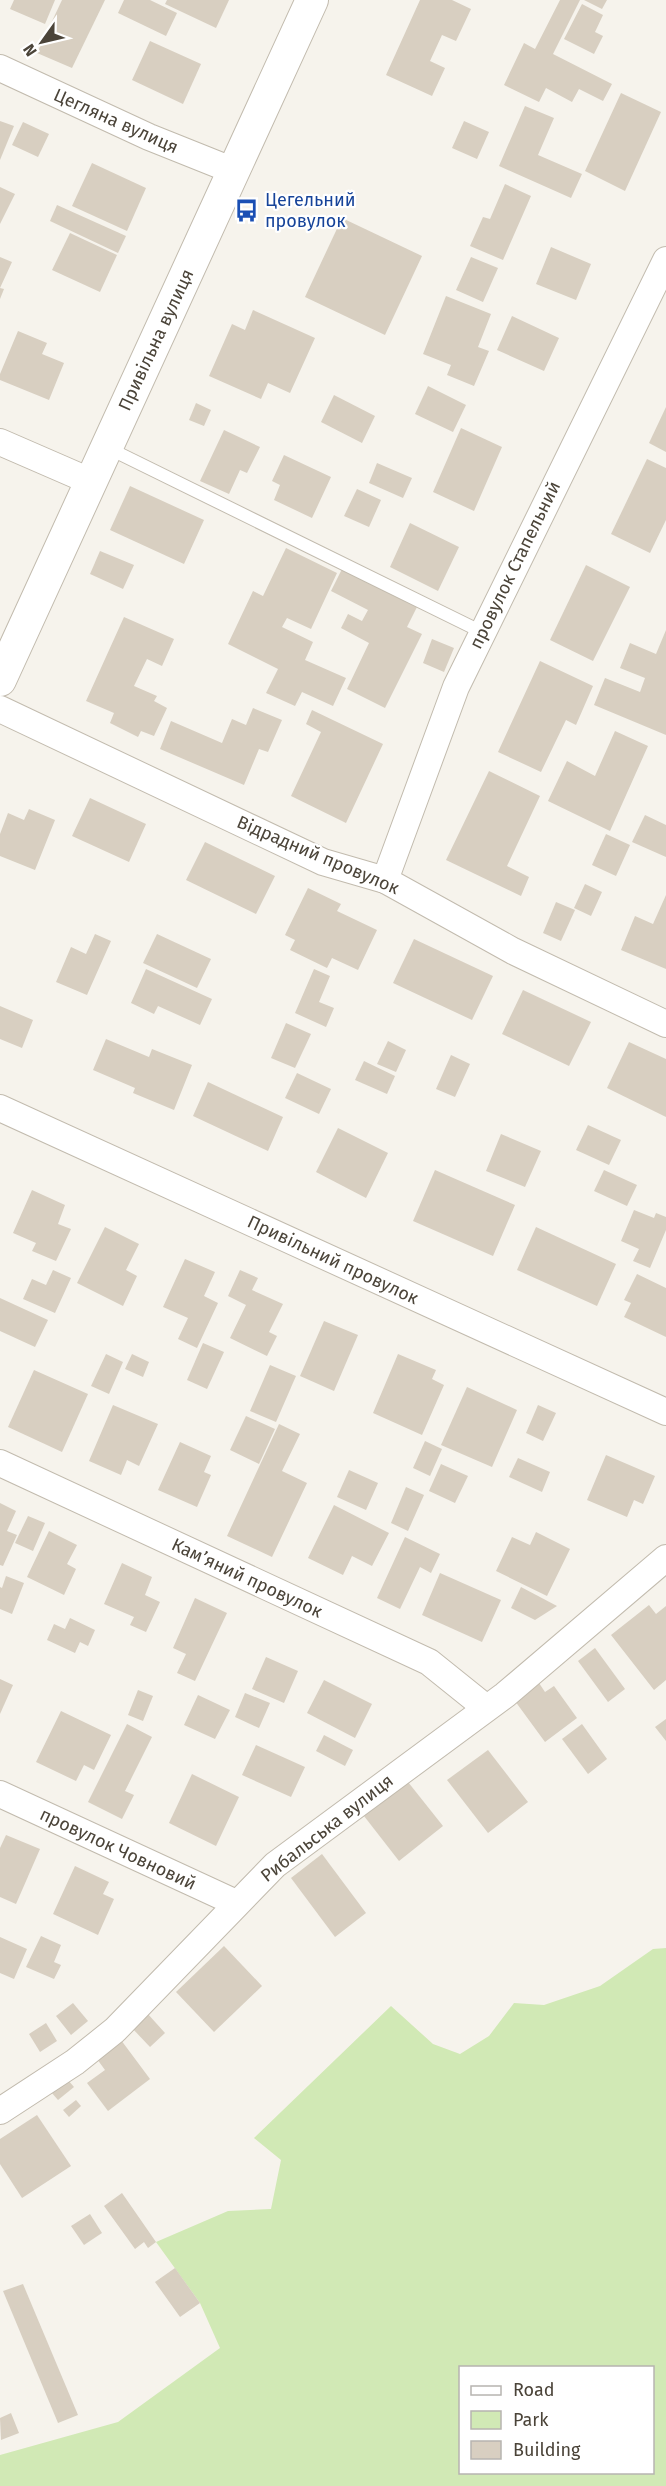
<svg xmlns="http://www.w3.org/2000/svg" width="666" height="2486" viewBox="0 0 666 2486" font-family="'Fira Sans',sans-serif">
<rect width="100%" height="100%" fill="#f6f3ec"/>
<path fill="#d1e9b5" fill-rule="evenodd" d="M666 1948V2486H0V2455L118 2422 220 2348 200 2303 156 2242 228 2211 271 2209 281 2160 254 2138 391 2006 433 2044 460 2054 489 2036 514 2003 544 2005 600 1986 653 1949ZM460 2368H652V2472H460Z"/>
<g fill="#d8cfc1">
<polygon points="14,0 55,0 45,24 10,9"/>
<polygon points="62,0 105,0 72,68 37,53"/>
<polygon points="124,0 150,0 177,13 166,36 118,13"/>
<polygon points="167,0 229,0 216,28 165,4"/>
<polygon points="420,0 452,0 471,9 456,41 442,35 430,61 445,68 432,96 386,75"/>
<polygon points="560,0 580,0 553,54 612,84 603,101 579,89 572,102 546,88 539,102 504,85 524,43 535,49"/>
<polygon points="584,0 607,0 602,9"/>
<polygon points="582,4 603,15 595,32 603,36 594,54 564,39"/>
<polygon points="150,41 201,64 183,104 132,80"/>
<polygon points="621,93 661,112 625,191 585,171"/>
<polygon points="525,106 554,118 538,155 582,174 571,198 499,166"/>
<polygon points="0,121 14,126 0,160"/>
<polygon points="464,121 489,132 477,159 452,148"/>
<polygon points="23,122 49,134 38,157 12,145"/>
<polygon points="92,163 146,188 127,231 72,206"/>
<polygon points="505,184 531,196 503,260 470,246 483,217 490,219"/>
<polygon points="0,187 15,194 0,224"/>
<polygon points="57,205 126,236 118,253 50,221"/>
<polygon points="342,218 422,256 385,335 305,297"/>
<polygon points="70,233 117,255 100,292 52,270"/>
<polygon points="551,247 591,264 576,300 536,284"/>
<polygon points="0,257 12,262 0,288 4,289 0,299"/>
<polygon points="471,257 498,268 483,302 456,290"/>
<polygon points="446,296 491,314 478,347 489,351 474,386 447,375 451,365 423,354"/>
<polygon points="253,310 315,338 290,393 268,383 261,399 209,376 232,324 245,330"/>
<polygon points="512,316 559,338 544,371 497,350"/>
<polygon points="18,331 47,343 42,354 64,363 49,400 0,380 0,374"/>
<polygon points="428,386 466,405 453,432 415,414"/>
<polygon points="334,395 375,416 362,443 321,422"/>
<polygon points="196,403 211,410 204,426 189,420"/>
<polygon points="666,407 666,452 649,443"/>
<polygon points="461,428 502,447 474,511 433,492"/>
<polygon points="224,430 260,447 247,473 240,470 229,494 200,481"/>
<polygon points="284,455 331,477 312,518 274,500 280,485 272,481"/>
<polygon points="647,459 666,468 666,520 650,553 611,534"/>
<polygon points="377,463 412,478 403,498 369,483"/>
<polygon points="130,486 204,520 184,564 110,530"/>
<polygon points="357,489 381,500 369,527 344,516"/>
<polygon points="410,523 459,547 438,591 390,567"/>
<polygon points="286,548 337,573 311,629 287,618 282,627 313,642 305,660 346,678 333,706 302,692 295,706 266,693 278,669 228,644 253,591 263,596"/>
<polygon points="100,551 134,565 123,589 90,574"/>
<polygon points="586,565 630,587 593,661 550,640"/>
<polygon points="342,569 417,607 407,627 422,634 385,708 347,689 369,643 341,628 348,614 362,621 368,610 331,591"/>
<polygon points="124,617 174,639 162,666 147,659 134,686 157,696 154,701 167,708 154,736 141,731 138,737 110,723 114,713 86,701"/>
<polygon points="666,630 666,735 594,705 605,678 640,692 645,678 620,668 630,643 656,654"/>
<polygon points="432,639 454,648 444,672 423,663"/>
<polygon points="540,661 593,686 576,725 566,720 541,772 498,752"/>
<polygon points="253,708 282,720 268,752 259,749 244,785 160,749 171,721 222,743 232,719 246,725"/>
<polygon points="312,710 383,744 346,823 291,796 321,732 306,724"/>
<polygon points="615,731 648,746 610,831 548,801 567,761 595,776"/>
<polygon points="489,771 540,796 507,866 529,877 521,896 446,860"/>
<polygon points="90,798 146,824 129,862 72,836"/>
<polygon points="29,809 55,820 35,870 0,856 0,834 8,813 24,820"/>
<polygon points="645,815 666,825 666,857 632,842"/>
<polygon points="606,834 630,845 616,876 592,865"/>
<polygon points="205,842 275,876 256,914 186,880"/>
<polygon points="585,884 602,892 591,916 574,908"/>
<polygon points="308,888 341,904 337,911 377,930 358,970 332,958 327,968 290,950 295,940 285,935"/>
<polygon points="666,895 666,969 621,950 635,916 653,924"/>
<polygon points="556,902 575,910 561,941 543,933"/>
<polygon points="95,934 111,941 87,995 56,982 71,947 86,954"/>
<polygon points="157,934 211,959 197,988 143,963"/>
<polygon points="414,939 493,976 472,1020 393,983"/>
<polygon points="146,969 212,999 200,1025 158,1006 154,1014 131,1003"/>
<polygon points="314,969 330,976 319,1002 334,1008 326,1027 295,1013"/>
<polygon points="523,990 591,1022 569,1066 502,1034"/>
<polygon points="0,1006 33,1020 22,1048 0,1039"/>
<polygon points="286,1023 311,1034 295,1068 271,1058"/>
<polygon points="106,1039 149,1057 152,1049 192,1065 174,1110 133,1093 135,1088 93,1070"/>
<polygon points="388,1041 406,1050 396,1072 377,1064"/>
<polygon points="629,1042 666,1059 666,1117 607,1088"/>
<polygon points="451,1055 470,1064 455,1097 436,1089"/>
<polygon points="364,1061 395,1076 387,1094 355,1080"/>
<polygon points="297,1073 331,1089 319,1114 285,1098"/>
<polygon points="208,1082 283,1117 268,1151 193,1116"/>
<polygon points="588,1125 621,1140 609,1165 576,1150"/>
<polygon points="338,1128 388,1153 366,1198 316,1172"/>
<polygon points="501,1134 541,1151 525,1187 486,1171"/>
<polygon points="435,1170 515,1205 493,1256 413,1221"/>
<polygon points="604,1170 637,1185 627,1206 594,1191"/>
<polygon points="32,1190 65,1205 58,1224 71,1229 56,1261 32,1251 36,1243 13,1233"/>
<polygon points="634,1210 654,1218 656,1213 666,1217 666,1230 650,1268 633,1261 639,1249 621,1241"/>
<polygon points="105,1227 139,1244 126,1270 137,1276 123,1306 77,1283"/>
<polygon points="536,1227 616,1264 597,1306 517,1270"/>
<polygon points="185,1259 215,1272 204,1296 218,1303 197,1348 178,1339 188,1318 163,1307"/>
<polygon points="53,1270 71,1278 55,1313 23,1299 32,1279 46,1285"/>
<polygon points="240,1270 258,1278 252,1290 283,1304 269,1332 277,1336 267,1356 230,1338 246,1305 228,1296"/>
<polygon points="637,1274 666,1288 666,1337 624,1317 631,1303 624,1300"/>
<polygon points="0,1298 48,1320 35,1347 0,1331"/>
<polygon points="324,1321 358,1335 334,1391 300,1376"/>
<polygon points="203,1343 224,1352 207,1389 187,1380"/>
<polygon points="106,1354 123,1362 109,1394 91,1386"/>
<polygon points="132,1354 149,1362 143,1377 125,1369"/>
<polygon points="398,1354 436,1370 432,1379 444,1385 422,1435 373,1413"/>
<polygon points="270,1365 296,1376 276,1422 250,1411"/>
<polygon points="34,1370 88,1394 62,1452 8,1427"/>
<polygon points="467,1387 517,1410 492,1467 441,1445"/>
<polygon points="113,1405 158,1424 139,1466 127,1460 121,1475 89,1461"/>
<polygon points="538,1405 556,1413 543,1441 526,1433"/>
<polygon points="246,1416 275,1429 259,1464 230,1450"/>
<polygon points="279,1424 300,1434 282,1471 307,1483 272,1557 227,1536"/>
<polygon points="425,1441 442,1449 430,1476 413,1468"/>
<polygon points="180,1442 211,1456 204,1472 211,1475 197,1507 158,1490"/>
<polygon points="606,1455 655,1476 643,1504 634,1500 627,1517 587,1500"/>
<polygon points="518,1458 550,1472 542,1492 509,1477"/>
<polygon points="441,1464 468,1476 455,1503 429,1491"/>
<polygon points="349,1470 378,1483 366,1510 337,1497"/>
<polygon points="406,1487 424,1495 408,1531 391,1523"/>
<polygon points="0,1503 16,1511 7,1531 17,1535 3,1566 0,1565"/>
<polygon points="334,1505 389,1533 372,1566 352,1556 343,1575 308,1558"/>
<polygon points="28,1516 45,1523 33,1551 15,1543"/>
<polygon points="49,1531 77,1545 67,1564 76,1569 64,1595 27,1577"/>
<polygon points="536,1532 570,1549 547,1596 496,1571 512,1537 530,1545"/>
<polygon points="405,1537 440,1554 431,1573 420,1567 400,1609 377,1598"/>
<polygon points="122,1563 152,1577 145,1595 160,1602 146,1632 130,1625 134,1617 104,1604"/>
<polygon points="440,1573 501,1600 482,1642 422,1615"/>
<polygon points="6,1576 24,1583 12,1614 0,1609 0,1587 2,1588"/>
<polygon points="521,1587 557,1606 535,1620 511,1608"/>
<polygon points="195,1598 227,1613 195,1681 177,1673 186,1654 173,1648"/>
<polygon points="649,1605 656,1614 666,1606 666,1680 654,1690 611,1635"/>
<polygon points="70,1618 95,1630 88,1646 80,1642 75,1653 47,1640 54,1624 65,1629"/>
<polygon points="595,1648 625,1689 608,1702 578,1661"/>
<polygon points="266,1657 298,1671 284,1703 252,1689"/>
<polygon points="0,1679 13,1685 0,1714"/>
<polygon points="324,1680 372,1704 355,1738 307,1713"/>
<polygon points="539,1683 545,1692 554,1686 577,1718 545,1742 515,1701"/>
<polygon points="138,1690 153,1696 143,1721 128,1715"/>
<polygon points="245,1693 270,1703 259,1728 235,1717"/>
<polygon points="198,1695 230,1710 215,1739 184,1725"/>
<polygon points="61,1711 111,1735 94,1770 84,1765 76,1781 36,1762"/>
<polygon points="666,1719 666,1741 655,1727"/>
<polygon points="127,1724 152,1737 125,1791 134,1795 122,1819 88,1802"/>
<polygon points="582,1724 607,1759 588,1774 562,1739"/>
<polygon points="324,1735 353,1750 345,1766 316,1751"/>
<polygon points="256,1745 305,1767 291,1797 242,1775"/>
<polygon points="488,1750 528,1802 488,1833 447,1780"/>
<polygon points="192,1774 239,1797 216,1846 169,1823"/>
<polygon points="408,1782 443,1826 399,1861 364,1816"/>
<polygon points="6,1835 40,1849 16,1904 0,1897 0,1848"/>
<polygon points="322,1854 366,1913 335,1937 291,1878"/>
<polygon points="75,1866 109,1882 103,1894 114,1899 98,1935 53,1914"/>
<polygon points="41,1936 61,1945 54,1962 61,1965 54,1979 26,1967"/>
<polygon points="0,1937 27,1949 14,1979 0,1973"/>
<polygon points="224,1946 262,1986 214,2032 176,1992"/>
<polygon points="73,2003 88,2021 71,2035 56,2016"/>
<polygon points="147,2013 165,2033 150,2047 132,2028"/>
<polygon points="46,2023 57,2041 40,2052 29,2034"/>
<polygon points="121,2040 150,2079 108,2111 87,2083 105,2070 97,2059"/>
<polygon points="68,2080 74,2087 58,2100 51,2092"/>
<polygon points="76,2100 81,2106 69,2117 63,2110"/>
<polygon points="37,2115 71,2166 22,2198 0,2164 0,2139"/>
<polygon points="122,2193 156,2242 148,2248 144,2242 135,2249 104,2206"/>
<polygon points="90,2214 102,2233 84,2245 71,2226"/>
<polygon points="175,2268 200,2303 180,2317 155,2282"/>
<polygon points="23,2284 78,2415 58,2423 3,2291"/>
<polygon points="11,2413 19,2433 1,2440 0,2418"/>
</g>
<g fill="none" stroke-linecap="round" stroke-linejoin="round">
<defs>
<polyline id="service" points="108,448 482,632"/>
<g id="minor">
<polyline points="0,68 149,137 234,171"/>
<polyline points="0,442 92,482"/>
<polyline points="0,709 323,862 385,880 513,951 666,1024"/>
<polyline points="385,880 456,687 666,260"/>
<polyline points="0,1108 666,1412"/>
<polyline points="0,1463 429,1662 485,1707"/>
<polyline points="0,1794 236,1903"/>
<polyline points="0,2111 75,2062 115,2030 275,1865 505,1695 666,1558"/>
</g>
<polyline id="tertiary" points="0,680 312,0"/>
</defs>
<use href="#service" stroke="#c2bbae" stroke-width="14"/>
<use href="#minor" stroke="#c2bbae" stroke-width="28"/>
<use href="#tertiary" stroke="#c2bbae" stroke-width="34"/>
<use href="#service" stroke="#fff" stroke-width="12"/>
<use href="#minor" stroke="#fff" stroke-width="26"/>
<use href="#tertiary" stroke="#fff" stroke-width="32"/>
</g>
<defs>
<symbol id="bus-bare" viewBox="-9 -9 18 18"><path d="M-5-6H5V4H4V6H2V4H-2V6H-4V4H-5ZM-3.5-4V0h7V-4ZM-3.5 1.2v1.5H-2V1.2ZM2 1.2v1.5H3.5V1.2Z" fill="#1a4fb4" stroke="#fff" stroke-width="2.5" paint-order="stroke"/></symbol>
</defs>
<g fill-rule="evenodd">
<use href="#bus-bare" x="230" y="194" width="33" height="33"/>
</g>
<g text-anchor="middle" stroke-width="4.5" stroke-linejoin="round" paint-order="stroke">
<g font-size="18" fill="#4b4439" stroke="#fff">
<text transform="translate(116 121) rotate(24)" y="6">Цегляна вулиця</text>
<text transform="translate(156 340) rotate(-65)" y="6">Привільна вулиця</text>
<text transform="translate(515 565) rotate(-64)" y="6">провулок Стапельний</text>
<text transform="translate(318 855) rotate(23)" y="6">Відрадний провулок</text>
<text transform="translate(333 1260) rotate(25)" y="6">Привільний провулок</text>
<text transform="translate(247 1578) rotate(25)" y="6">Камʼяний провулок</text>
<text transform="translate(327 1828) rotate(-38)" y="6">Рибальська вулиця</text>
<text transform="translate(118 1849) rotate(25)" y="6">провулок Човновий</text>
</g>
<g font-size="18" fill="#164399" stroke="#fff" text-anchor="start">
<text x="265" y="206">Цегельний<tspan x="265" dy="21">провулок</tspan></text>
</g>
</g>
<rect x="459" y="2366" width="195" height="108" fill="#ffffff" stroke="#b7b4b0" stroke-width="1.5"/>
<rect x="471" y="2386" width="30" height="9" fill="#ffffff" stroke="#b7b4b0" stroke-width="1.5"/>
<text x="513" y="2396" font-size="18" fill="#4b4439">Road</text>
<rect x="471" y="2411" width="30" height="18" fill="#d1e9b5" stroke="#b7b4b0" stroke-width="1.5"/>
<text x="513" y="2426" font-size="18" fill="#4b4439">Park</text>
<rect x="471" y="2441" width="30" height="18" fill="#d8cfc1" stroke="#b7b4b0" stroke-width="1.5"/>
<text x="513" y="2456" font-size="18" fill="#4b4439">Building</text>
<g transform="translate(42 42) rotate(236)" stroke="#ffffff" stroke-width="4.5" paint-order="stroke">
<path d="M0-4.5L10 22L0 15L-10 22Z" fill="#4b4439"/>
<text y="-9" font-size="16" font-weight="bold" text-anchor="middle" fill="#4b4439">N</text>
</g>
</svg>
